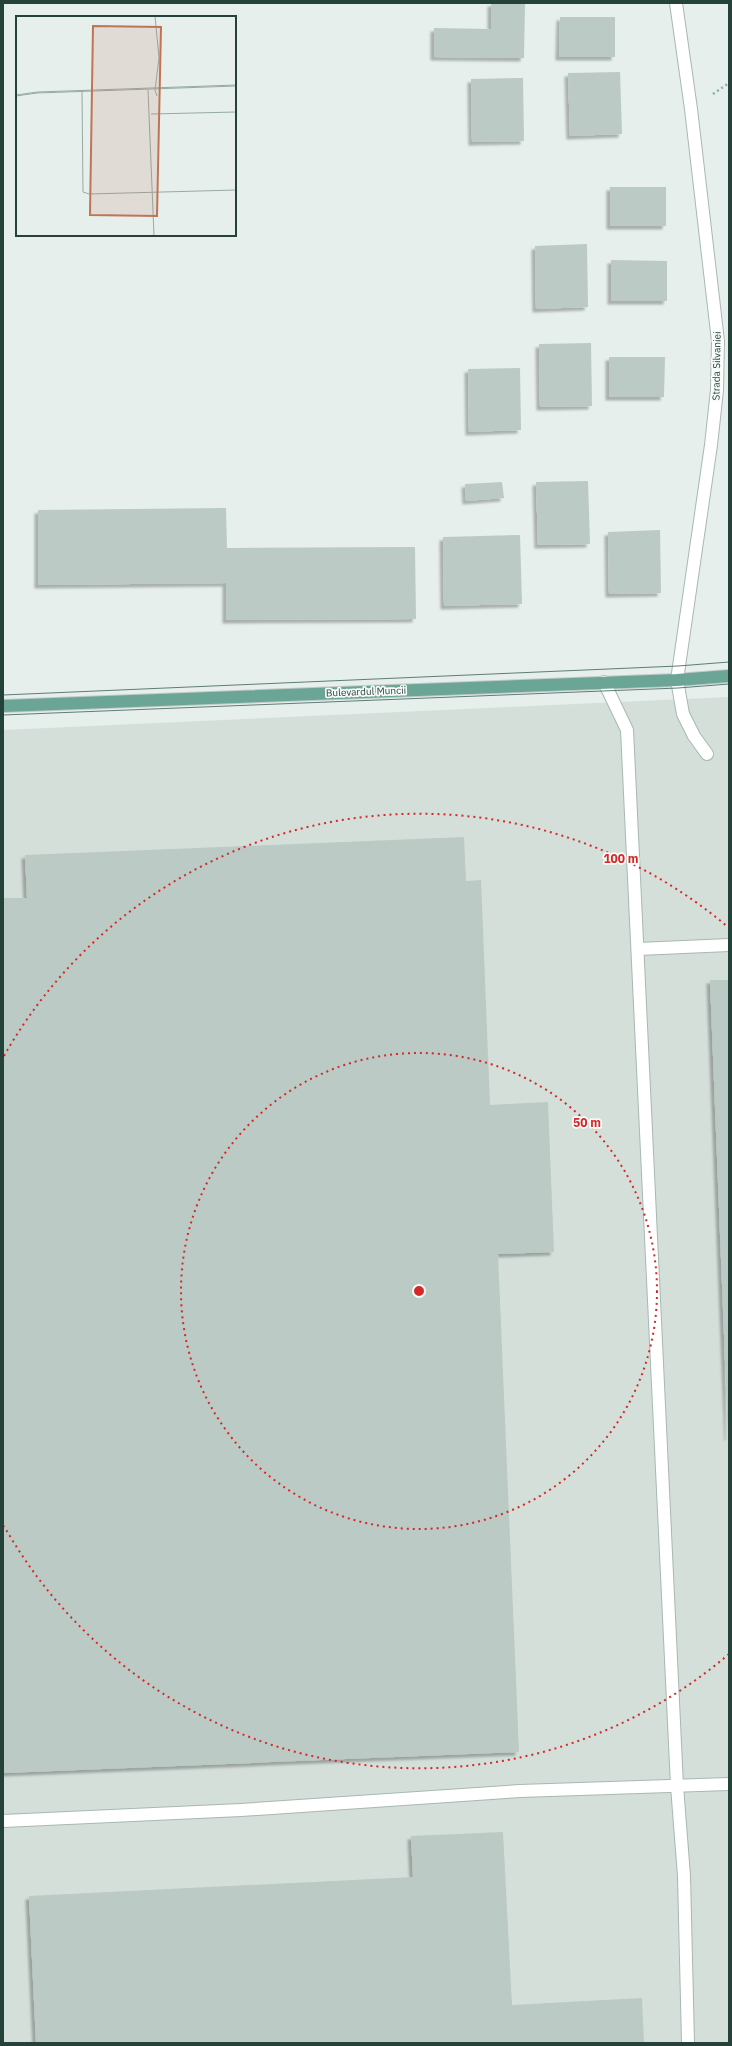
<svg xmlns="http://www.w3.org/2000/svg" width="732" height="2046" viewBox="0 0 732 2046" font-family="'IBM Plex Sans',sans-serif">
<defs>
<filter id="shadow"><feDropShadow dx="-3.5" dy="3.5" stdDeviation="1" flood-color="#0004"/></filter>
</defs>
<rect width="100%" height="100%" fill="#e6efeb"/>
<polygon fill="#d4dfda" points="729,697 729,2043 3,2043 3,730"/>
<g fill="#bbcac4" filter="url(#shadow)">
<polygon points="491,3 525,3 524,58 434,57 434,28 491,29"/>
<polygon points="560,17 615,17 615,57 559,57"/>
<polygon points="620,72 622,134 570,136 568,73"/>
<polygon points="523,78 524,141 472,142 471,79"/>
<rect x="610" y="187" width="56" height="39"/>
<polygon points="587,244 588,307 536,309 535,246"/>
<polygon points="611,260 667,261 667,301 611,301"/>
<polygon points="591,343 592,406 540,407 539,344"/>
<polygon points="609,357 665,357 664,397 609,397"/>
<polygon points="520,368 521,430 469,432 468,369"/>
<polygon points="588,481 590,544 538,545 536,482"/>
<polygon points="502,482 504,498 466,501 465,484"/>
<polygon points="226,508 227,548 415,547 416,619 226,620 226,583 38,585 38,510"/>
<polygon points="660,530 661,593 609,594 608,532"/>
<polygon points="520,535 522,604 444,606 443,537"/>
<polygon points="464,837 466,881 481,880 490,1105 548,1102 554,1252 498,1254 519,1752 3,1773 3,898 27,898 25,855"/>
<polygon points="710,980 729,980 729,1437 728,1437"/>
<polygon points="503,1832 512,2005 642,1998 644,2043 36,2043 29,1896 413,1877 411,1836"/>
</g>
<g fill="none" stroke-linecap="round" stroke-linejoin="round">
<defs>
<g id="service">
<polyline points="677,680 683,714 694,736 707,754"/>
<polyline points="604,682 627,730 677,1786 684,1876 688,2043"/>
<polyline points="638,949 729,945"/>
<polyline points="3,1821 241,1810 520,1791 729,1784"/>
</g>
<polyline id="minor" points="676,3 691,109 718,341 717,390 711,445 677,680"/>
<polyline id="primary" points="3,706 677,680 729,676"/>
</defs>
<use href="#service" stroke="#a8b8b2" stroke-width="14"/>
<use href="#minor" stroke="#a8b8b2" stroke-width="14"/>
<use href="#primary" stroke="#c2cac8" stroke-width="14"/>
<polyline stroke="#86b3a5" stroke-width="2.5" stroke-dasharray="2 3" stroke-linecap="butt" points="713,94 729,83"/>
<use href="#service" stroke="#fff" stroke-width="12"/>
<use href="#minor" stroke="#fff" stroke-width="12"/>
<use href="#primary" stroke="#6aa596" stroke-width="12"/>
<g stroke="#5f7d75" stroke-width="1">
<polyline points="3,695 678,666 729,662"/>
<polyline points="3,715 678,688 729,684"/>
</g>
</g>
<g fill="none" stroke="#d62828" stroke-width="2" stroke-dasharray="2 4">
<circle cx="419" cy="1291" r="238"/>
<path d="M729 1654A477 477 0 0 1 4 1526M4 1056A477 477 0 0 1 729 928"/>
</g>
<g text-anchor="middle" stroke-width="3.5" stroke-linejoin="round" paint-order="stroke">
<g font-size="10" fill="#24423a" stroke="#f7fbf9">
<text transform="translate(716 366) rotate(-89)" y="4">Strada Silvaniei</text>
<text transform="translate(366 691) rotate(-2)" y="4">Bulevardul Muncii</text>
</g>
</g>
<g transform="translate(16 16)">
<rect width="220" height="220" fill="#e6efeb"/>
<path fill="none" stroke="#98aaa4" stroke-width="1" d="M139 0 143 42 139 74 141 80M132 74 138 220M66 75 67 176 73 178 220 174M0 79 22 76 220 69M0 80 21 77 220 70M135 98 220 96"/>
<path fill="#c07456" fill-opacity="0.15" stroke="#c07456" stroke-width="2" d="M77 10 145 11 141 200 74 199Z"/>
<rect width="220" height="220" fill="none" stroke="#24423a" stroke-width="2"/>
</g>
<circle cx="419" cy="1291" r="6" fill="#d62828" stroke="#f7fbf9" stroke-width="2"/>
<g font-size="12" text-anchor="middle" font-weight="bold" fill="#d62828" stroke="#f7fbf9" stroke-width="3.5" stroke-linejoin="round" paint-order="stroke">
<text x="621" y="863">100 m</text>
<text x="587" y="1127">50 m</text>
</g>
<rect width="732" height="2046" fill="none" stroke="#24423a" stroke-width="8"/>
</svg>
